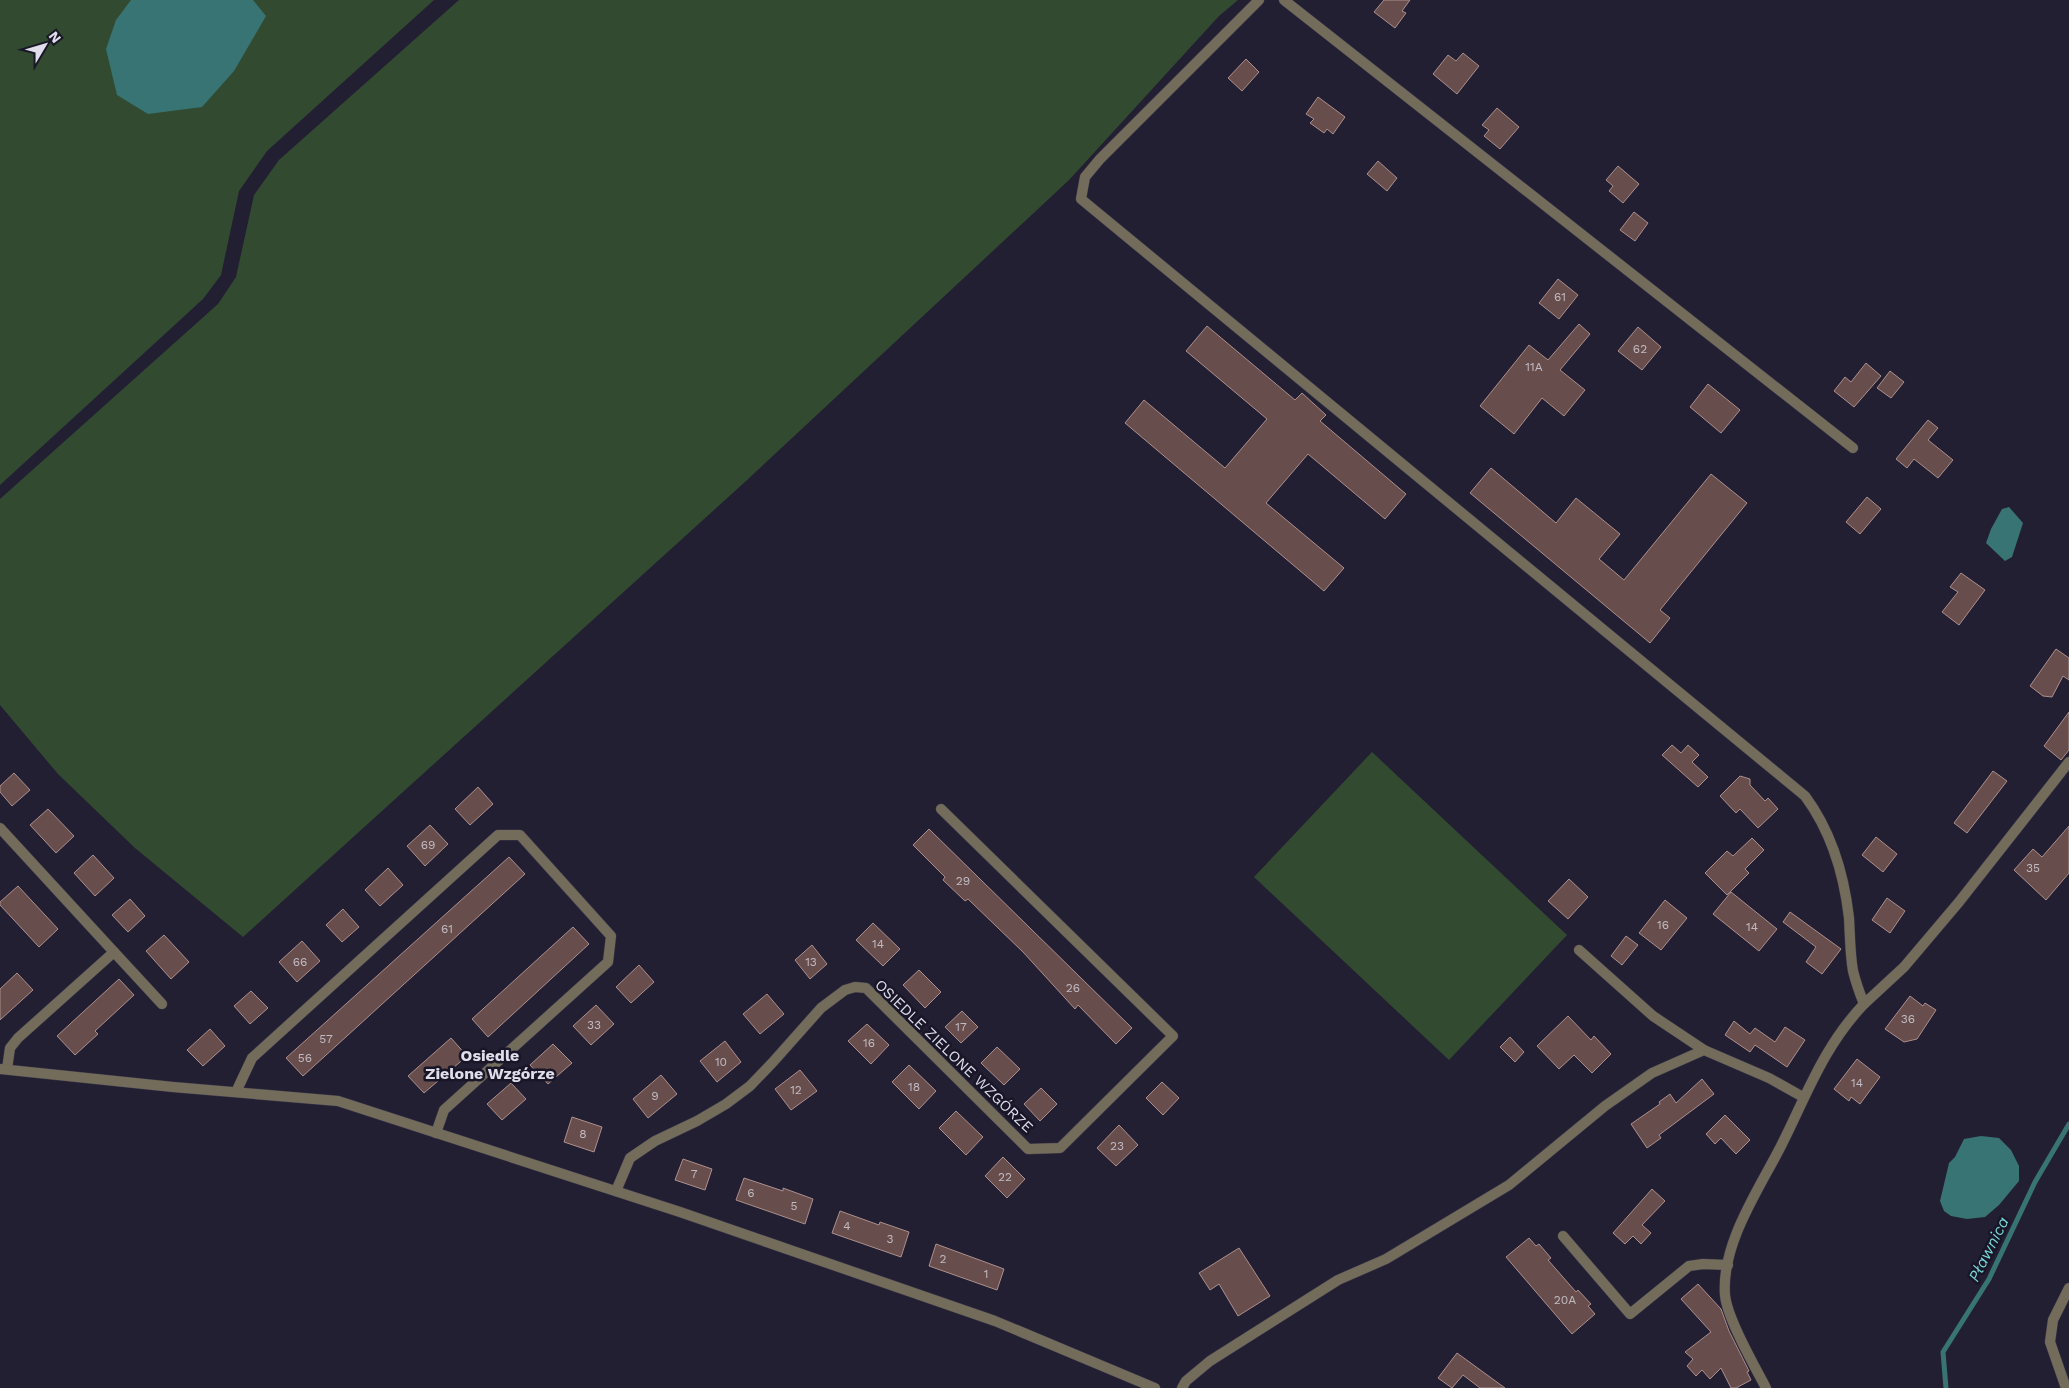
<svg xmlns="http://www.w3.org/2000/svg" width="2069" height="1388" viewBox="0 0 2069 1388" font-family="'Work Sans',sans-serif">
<rect width="100%" height="100%" fill="#231f32"/>
<g fill="#324b30">
<polygon points="0,0 434,0 267,151 239,191 221,275 203,299 0,485"/>
<polygon points="459,0 1238,0 1219,16 1069,180 746,481 243,937 135,848 58,774 0,705 0,499 218,304 236,277 254,195 279,160"/>
<polygon points="1372,752 1567,935 1449,1060 1254,877"/>
</g>
<g fill="#377473">
<polygon points="131,0 253,0 266,16 234,71 202,107 148,114 117,95 106,49 116,20"/>
<polygon points="2009,507 2023,523 2012,557 2005,561 1986,543 1991,529 2002,509"/>
<polygon points="1981,1136 1999,1138 2011,1150 2019,1166 2019,1181 1999,1205 1985,1217 1967,1219 1951,1216 1944,1211 1940,1201 1949,1163 1955,1157 1964,1139"/>
</g>
<g fill="none" stroke-linecap="round" stroke-linejoin="round">
<polyline stroke="#377473" stroke-width="5" points="1946,1388 1943,1352 1989,1279 2035,1182 2069,1124"/>
</g>
<g fill="#674e4c" stroke="#ac8f8c">
<polygon points="1384,0 1410,0 1402,11 1406,13 1395,28 1374,12"/>
<polygon points="1463,53 1479,66 1457,94 1433,74 1448,55 1456,61"/>
<polygon points="1246,59 1259,72 1242,91 1228,78"/>
<polygon points="1318,97 1345,117 1333,134 1327,129 1324,133 1310,123 1314,119 1306,114"/>
<polygon points="1497,108 1519,127 1500,149 1484,136 1489,130 1482,125"/>
<polygon points="1378,161 1397,178 1387,191 1367,174"/>
<polygon points="1618,166 1639,184 1623,203 1609,191 1613,186 1606,180"/>
<polygon points="1634,212 1648,223 1635,241 1620,230"/>
<polygon points="1558,279 1578,295 1559,319 1539,303"/>
<polygon points="1579,324 1590,334 1560,370 1585,390 1564,416 1542,398 1514,434 1480,406 1529,345 1548,360"/>
<polygon points="1207,326 1295,400 1302,393 1326,415 1320,421 1406,494 1385,519 1308,454 1266,503 1344,568 1324,591 1125,423 1144,400 1225,468 1267,419 1186,351"/>
<polygon points="1638,327 1661,347 1642,370 1618,351"/>
<polygon points="1866,363 1881,376 1854,407 1834,391 1845,377 1851,382"/>
<polygon points="1890,371 1904,382 1891,398 1877,388"/>
<polygon points="1708,384 1740,410 1721,433 1690,407"/>
<polygon points="1928,420 1938,428 1928,440 1953,460 1938,478 1914,459 1907,468 1896,459"/>
<polygon points="1491,468 1556,523 1576,498 1620,534 1599,559 1624,580 1711,474 1747,503 1660,610 1670,618 1650,643 1470,493"/>
<polygon points="1867,497 1881,509 1860,534 1846,522"/>
<polygon points="1961,573 1985,590 1959,625 1942,612 1958,592 1950,587"/>
<polygon points="2056,649 2069,658 2069,680 2063,676 2052,697 2043,696 2030,686"/>
<polygon points="2069,712 2069,750 2061,760 2044,746"/>
<polygon points="1672,745 1681,753 1688,745 1699,755 1692,762 1708,777 1698,787 1662,755"/>
<polygon points="1993,771 2007,781 1967,833 1954,823"/>
<polygon points="14,773 30,790 12,806 0,792 0,786"/>
<polygon points="1740,776 1750,779 1750,785 1765,801 1768,798 1778,809 1758,828 1740,809 1736,813 1720,796"/>
<polygon points="478,787 493,804 470,825 455,809"/>
<polygon points="48,809 74,836 56,853 30,825"/>
<polygon points="430,825 448,844 425,866 407,846"/>
<polygon points="2069,826 2069,873 2046,900 2014,870 2033,849 2042,857"/>
<polygon points="929,829 1132,1028 1116,1044 1078,1005 1075,1009 1023,952 968,899 965,901 943,880 945,877 913,845"/>
<polygon points="1876,837 1897,854 1883,872 1862,855"/>
<polygon points="1752,838 1764,850 1745,869 1749,873 1727,895 1705,873 1727,851 1733,856"/>
<polygon points="93,855 114,878 95,896 74,873"/>
<polygon points="509,857 525,874 303,1076 286,1058"/>
<polygon points="388,868 403,885 380,906 365,890"/>
<polygon points="1569,879 1588,897 1568,919 1548,901"/>
<polygon points="18,886 58,929 39,947 0,905 0,902"/>
<polygon points="1731,892 1777,929 1759,951 1713,914"/>
<polygon points="1887,898 1905,911 1890,933 1872,920"/>
<polygon points="130,899 145,916 128,932 112,915"/>
<polygon points="1665,900 1687,918 1661,950 1639,933"/>
<polygon points="343,909 359,927 342,942 326,925"/>
<polygon points="1790,912 1841,949 1822,974 1806,962 1816,947 1783,922"/>
<polygon points="873,923 900,949 883,966 856,940"/>
<polygon points="573,927 589,944 488,1037 472,1019"/>
<polygon points="164,935 189,962 171,979 146,951"/>
<polygon points="1626,936 1638,945 1622,965 1611,956"/>
<polygon points="302,941 320,961 297,982 279,962"/>
<polygon points="812,945 827,964 810,979 795,960"/>
<polygon points="639,965 654,982 631,1003 616,987"/>
<polygon points="919,970 941,992 925,1008 903,985"/>
<polygon points="17,973 33,990 0,1020 0,989"/>
<polygon points="119,979 134,995 95,1031 98,1034 75,1055 57,1036"/>
<polygon points="251,991 268,1008 250,1024 234,1006"/>
<polygon points="767,994 784,1014 760,1034 743,1014"/>
<polygon points="1910,996 1923,1006 1925,1003 1936,1010 1917,1039 1904,1042 1885,1029"/>
<polygon points="596,1005 614,1024 591,1045 573,1026"/>
<polygon points="962,1011 978,1027 961,1043 945,1027"/>
<polygon points="1568,1016 1591,1040 1594,1036 1611,1054 1592,1073 1574,1055 1559,1069 1537,1046"/>
<polygon points="1734,1021 1750,1034 1755,1028 1775,1042 1785,1027 1805,1040 1787,1067 1755,1045 1750,1052 1725,1035"/>
<polygon points="867,1024 889,1045 871,1064 848,1041"/>
<polygon points="210,1029 225,1046 203,1066 187,1050"/>
<polygon points="1510,1037 1524,1052 1515,1062 1500,1047"/>
<polygon points="451,1038 467,1056 424,1093 408,1076"/>
<polygon points="725,1041 741,1062 717,1082 700,1061"/>
<polygon points="553,1044 572,1063 548,1084 530,1065"/>
<polygon points="997,1047 1020,1069 1004,1085 981,1063"/>
<polygon points="1857,1059 1880,1077 1860,1104 1851,1097 1849,1101 1834,1089"/>
<polygon points="909,1065 936,1091 919,1109 892,1082"/>
<polygon points="800,1070 817,1091 791,1110 775,1089"/>
<polygon points="661,1075 677,1094 648,1118 633,1099"/>
<polygon points="1702,1079 1714,1094 1659,1135 1661,1138 1647,1148 1631,1124 1660,1104 1659,1102 1670,1094 1676,1103"/>
<polygon points="1162,1082 1179,1098 1163,1115 1146,1098"/>
<polygon points="511,1083 526,1099 502,1120 487,1104"/>
<polygon points="1041,1088 1057,1104 1040,1121 1024,1104"/>
<polygon points="956,1111 983,1137 966,1155 939,1128"/>
<polygon points="1725,1115 1750,1140 1736,1154 1721,1138 1715,1144 1706,1134"/>
<polygon points="572,1117 602,1127 594,1152 564,1142"/>
<polygon points="1119,1125 1138,1145 1116,1166 1097,1148"/>
<polygon points="1003,1157 1025,1179 1007,1198 985,1176"/>
<polygon points="683,1159 712,1169 705,1190 675,1180"/>
<polygon points="744,1178 783,1191 783,1188 813,1199 805,1224 736,1200"/>
<polygon points="1652,1189 1665,1201 1642,1225 1651,1233 1641,1244 1633,1236 1625,1244 1613,1233"/>
<polygon points="840,1211 879,1225 880,1222 909,1232 901,1257 832,1233"/>
<polygon points="1529,1238 1536,1246 1539,1244 1551,1258 1548,1260 1576,1292 1578,1290 1591,1304 1588,1306 1595,1314 1572,1334 1506,1257"/>
<polygon points="936,1244 1004,1269 997,1290 929,1266"/>
<polygon points="1239,1248 1270,1296 1238,1316 1219,1284 1210,1290 1199,1273"/>
<polygon points="1698,1284 1721,1309 1729,1331 1749,1371 1747,1372 1751,1380 1736,1388 1731,1388 1721,1368 1710,1379 1702,1370 1696,1376 1687,1366 1693,1359 1685,1352 1711,1332 1681,1299"/>
<polygon points="1457,1353 1505,1388 1480,1388 1463,1375 1452,1388 1438,1378"/>
</g>
<g fill="none" stroke-linecap="round" stroke-linejoin="round">
<defs>
<g id="minor">
<path d="M1259 0 1100 159 1085 177 1081 199 1805 796C1831 831 1844 874 1849 918 1850 935 1850 954 1853 971 1856 983 1860 994 1864 1004 1824 1046 1807 1094 1782 1144 1760 1188 1721 1243 1725 1295 1727 1318 1754 1365 1766 1388"/>
<polyline points="1284,0 1853,448"/>
<polyline points="0,828 114,952 18,1038 10,1048 7,1069"/>
<polyline points="1579,950 1653,1016 1704,1050"/>
<polyline points="114,952 162,1004"/>
<polyline points="1864,1004 1904,967 1959,902 2069,762"/>
<polyline points="0,1069 173,1087 338,1101 680,1212 995,1321 1155,1388"/>
<polyline points="236,1092 252,1058 498,835 520,835 611,936 608,962 444,1110 436,1133"/>
<polyline points="616,1191 630,1158 655,1141 697,1121 726,1104 750,1086 773,1062 821,1008 845,990 855,987 866,988 1028,1149 1060,1148 1173,1036 941,809"/>
<polyline points="1563,1236 1630,1314 1689,1266 1703,1264 1728,1265"/>
<polyline points="1182,1388 1186,1381 1210,1361 1338,1280 1386,1259 1509,1185 1605,1106 1652,1073 1704,1050 1769,1078 1803,1097"/>
<polyline points="2066,1388 2050,1342 2053,1320 2069,1288"/>
</g>
</defs>
<use href="#minor" stroke="#3d3a4c" stroke-width="11"/>
<use href="#minor" stroke="#746c5b" stroke-width="10"/>
</g>
<g text-anchor="middle" stroke-width="5" stroke-linejoin="round" paint-order="stroke">
<g font-size="12" fill="#c2bac3">
<text x="1560" y="301">61</text>
<text x="1640" y="353">62</text>
<text x="1534" y="371">11A</text>
<text x="428" y="849">69</text>
<text x="2033" y="872">35</text>
<text x="963" y="885">29</text>
<text x="1663" y="929">16</text>
<text x="1752" y="931">14</text>
<text x="447" y="933">61</text>
<text x="878" y="948">14</text>
<text x="300" y="966">66</text>
<text x="811" y="966">13</text>
<text x="1073" y="992">26</text>
<text x="1908" y="1023">36</text>
<text x="594" y="1029">33</text>
<text x="961" y="1031">17</text>
<text x="326" y="1043">57</text>
<text x="869" y="1047">16</text>
<text x="305" y="1062">56</text>
<text x="721" y="1066">10</text>
<text x="1857" y="1087">14</text>
<text x="914" y="1091">18</text>
<text x="796" y="1094">12</text>
<text x="655" y="1100">9</text>
<text x="583" y="1138">8</text>
<text x="1117" y="1150">23</text>
<text x="694" y="1178">7</text>
<text x="1005" y="1181">22</text>
<text x="751" y="1197">6</text>
<text x="794" y="1210">5</text>
<text x="847" y="1230">4</text>
<text x="890" y="1243">3</text>
<text x="943" y="1263">2</text>
<text x="986" y="1278">1</text>
<text x="1565" y="1304">20A</text>
</g>
<g font-size="15" fill="#e0deeb" stroke="#191628">
<text transform="translate(954 1056) rotate(44)" y="5">OSIEDLE ZIELONE WZGÓRZE</text>
</g>
<g font-size="16" font-weight="bold" fill="#e0deeb" stroke="#191628">
<text x="490" y="1061">Osiedle<tspan x="490" dy="18">Zielone Wzgórze</tspan></text>
</g>
<g font-size="16" font-style="italic" fill="#77d9d9" stroke="#191628">
<text transform="translate(1988 1249) rotate(-63)" y="6">Pławnica</text>
</g>
</g>
<g transform="translate(45 45) rotate(52)" stroke="#191628" stroke-width="4" paint-order="stroke">
<path d="M0-4L9 19L0 12L-9 19Z" fill="#e0deeb"/>
<text y="-8" font-size="14" font-weight="bold" text-anchor="middle" fill="#e0deeb">N</text>
</g>
</svg>
